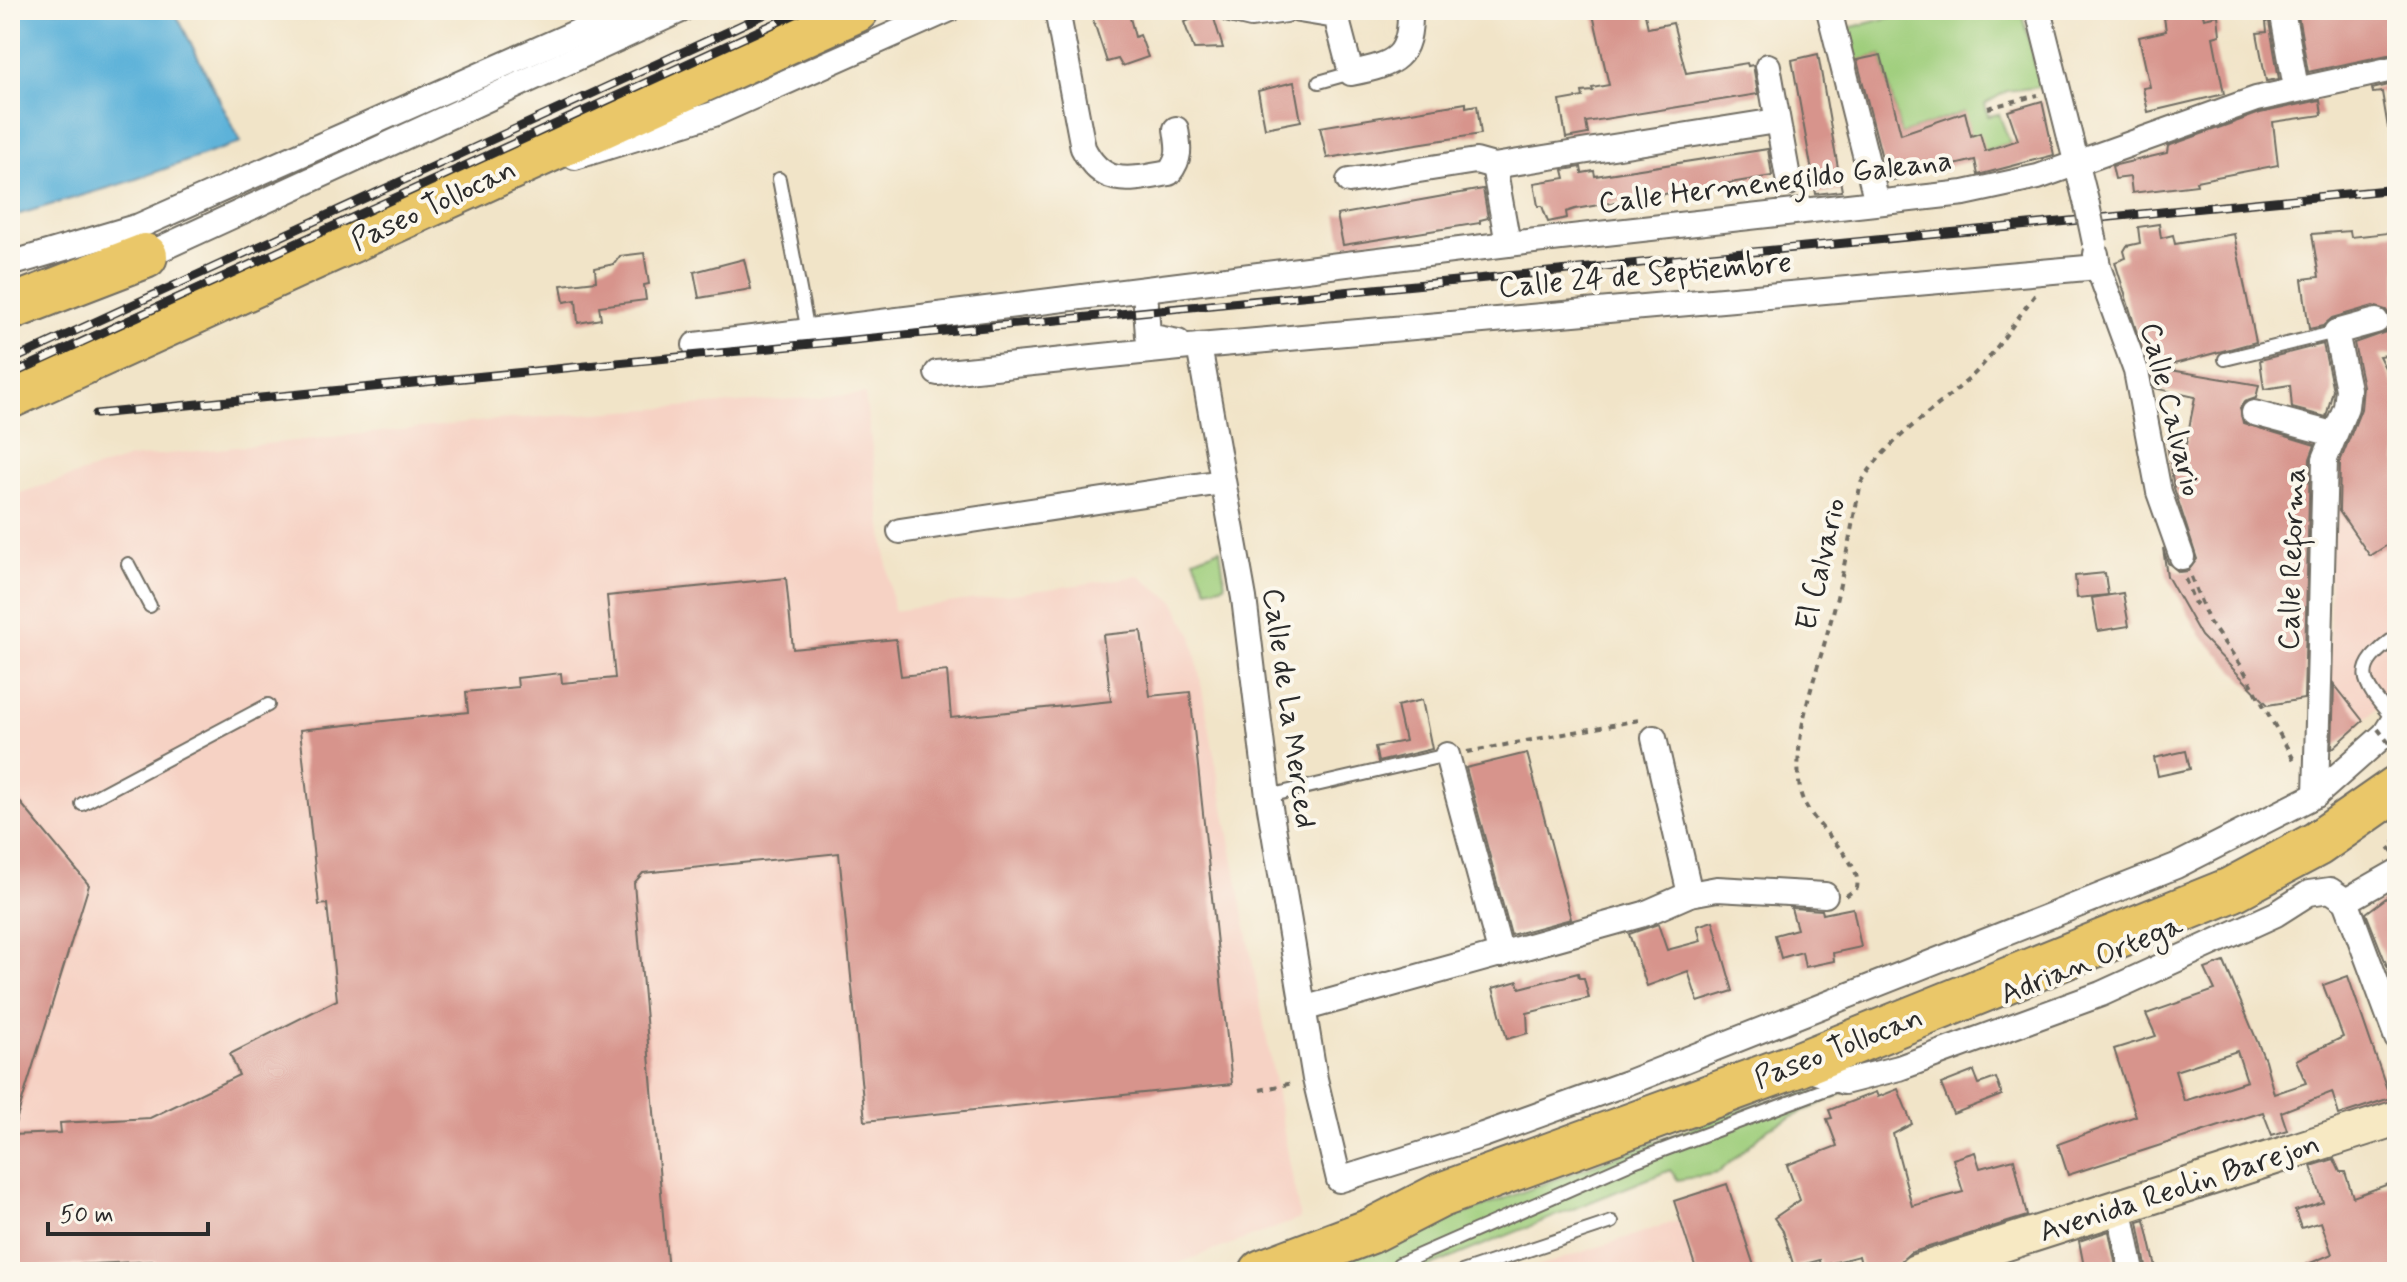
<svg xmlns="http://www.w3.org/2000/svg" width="2407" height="1282" viewBox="0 0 2407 1282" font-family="Mynerve,sans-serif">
<rect width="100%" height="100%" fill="#fbf7ec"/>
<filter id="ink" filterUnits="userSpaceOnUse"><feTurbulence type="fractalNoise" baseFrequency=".0125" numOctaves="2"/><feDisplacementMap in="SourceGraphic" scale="16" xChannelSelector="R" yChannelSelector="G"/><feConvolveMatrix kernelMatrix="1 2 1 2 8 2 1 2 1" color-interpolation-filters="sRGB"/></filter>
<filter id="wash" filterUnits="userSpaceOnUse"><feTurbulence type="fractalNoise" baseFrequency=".006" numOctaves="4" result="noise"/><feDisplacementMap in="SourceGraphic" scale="32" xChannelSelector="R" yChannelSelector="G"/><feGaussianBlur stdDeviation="1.8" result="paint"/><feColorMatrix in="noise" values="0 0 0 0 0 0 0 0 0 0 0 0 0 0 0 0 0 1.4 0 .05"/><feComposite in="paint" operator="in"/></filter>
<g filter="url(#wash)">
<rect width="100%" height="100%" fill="#f1e4c8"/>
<g fill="#f6d2c4">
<polygon points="865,394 893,611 1139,576 1174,601 1192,635 1300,1219 1155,1272 10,1272 10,496 130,458 498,420"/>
<polygon points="2397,419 2397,690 2329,751 2330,462"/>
<polygon points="1680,1220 1696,1272 1522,1272"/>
</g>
<g fill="#9fce7c" stroke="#657c54" stroke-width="2">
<polygon points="1918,10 2022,10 2040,87 2007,91 1985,104 1988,116 1999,114 2010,143 1974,154 1964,112 1901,134 1881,55 1848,63 1841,30"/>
<polygon points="1220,549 1225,585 1207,589 1194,559"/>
<polygon points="1808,1092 1843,1093 1769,1128 1718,1173 1678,1180 1670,1170 1416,1272 1311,1272 1754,1104"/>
</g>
<polygon fill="#5db2d9" stroke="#446e82" stroke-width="2" points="10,10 174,10 241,142 125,183 10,217"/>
<g id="blocks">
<g fill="#d7948c" fill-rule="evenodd">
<polygon points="1090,10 1128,10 1135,37 1140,35 1148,57 1122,66 1118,59 1107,62"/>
<polygon points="1592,10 1644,10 1648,28 1673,23 1686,73 1747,63 1748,66 1753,65 1758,94 1586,122 1588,134 1566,138 1560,101 1583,97 1582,92 1593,91 1592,88 1609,85"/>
<polygon points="2163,10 2202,10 2204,18 2218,15 2220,35 2213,37 2224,94 2148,112 2143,88 2150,87 2139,37 2166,31"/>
<polygon points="2297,10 2394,10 2397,53 2308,72"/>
<polygon points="1212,12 1223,48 1194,49 1184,22"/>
<polygon points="2269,21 2279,79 2266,81 2257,33 2267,32 2266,22"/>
<polygon points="1818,54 1842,191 1816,194 1792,60"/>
<polygon points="1881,55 1901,134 1965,112 1971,136 1980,133 1985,151 2018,140 2008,111 2042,101 2054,155 1978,175 1975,160 1893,180 1888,160 1883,162 1857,60"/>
<polygon points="1294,82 1301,121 1265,128 1258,91"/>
<polygon points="2397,83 2397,128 2388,128 2382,92 2373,93 2372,89"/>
<polygon points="2320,100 2322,115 2273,122 2278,165 2196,181 2197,185 2132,193 2130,177 2115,179 2112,166 2167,153 2168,146 2260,113"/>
<polygon points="1466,103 1466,107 1477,105 1481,134 1327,158 1320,127"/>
<polygon points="1768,149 1772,176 1575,209 1566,212 1567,218 1548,222 1542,206 1538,206 1534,183 1565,178 1563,170 1581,167 1582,173 1594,171 1595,176"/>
<polygon points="1483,189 1488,218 1480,220 1480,223 1343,245 1337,215"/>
<polygon points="2159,224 2161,238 2173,235 2175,244 2234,234 2256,342 2159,368 2259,385 2256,398 2244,402 2240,408 2243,423 2315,445 2310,459 2304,699 2268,705 2201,636 2167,576 2163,548 2168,563 2179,572 2188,571 2197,559 2174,488 2167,443 2186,444 2195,397 2154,388 2115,262 2126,258 2124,251 2127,246 2140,243 2138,227"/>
<polygon points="2350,231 2351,237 2397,232 2397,354 2379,356 2397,391 2397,539 2370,556 2339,511 2340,462 2361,409 2363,386 2354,343 2386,332 2391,318 2386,310 2373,306 2332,318 2323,326 2309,329 2302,279 2319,277 2312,234"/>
<polygon points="644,253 649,284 644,285 646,300 599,306 601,319 578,323 576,300 564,302 561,285 596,281 595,268 614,264 620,256"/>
<polygon points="744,259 751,289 699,298 694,272"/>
<polygon points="2323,344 2333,390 2326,417 2292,408 2290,385 2264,389 2260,360"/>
<polygon points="2105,573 2108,595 2077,598 2075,576"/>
<polygon points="786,578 793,649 896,639 901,676 947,671 951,718 1111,701 1103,635 1141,631 1150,696 1190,692 1232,1084 865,1121 839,853 643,873 634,883 668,1272 161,1272 155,1261 10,1268 10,1135 61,1133 60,1123 150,1118 239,1075 230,1054 337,1000 327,904 319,905 300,730 468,712 466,692 518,687 517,678 561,673 562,683 615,678 607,596"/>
<polygon points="2123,593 2129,626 2098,631 2092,598"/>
<polygon points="2334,684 2363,721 2332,749"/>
<polygon points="1422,700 1432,749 1378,762 1375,747 1405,741 1397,706"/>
<polygon points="2186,751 2190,769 2158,776 2154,758"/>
<polygon points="1527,753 1571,919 1511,935 1466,768"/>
<polygon points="10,790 89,885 14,1127 10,1127"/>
<polygon points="2397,890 2397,991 2366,913"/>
<polygon points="1791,908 1822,910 1823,914 1853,908 1861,947 1833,953 1834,961 1805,967 1802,952 1781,958 1775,935 1797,929"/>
<polygon points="1713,921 1733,991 1698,1002 1688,971 1647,986 1629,934 1658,924 1667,950 1701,941 1697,926"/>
<path d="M2224 962 2265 1060 2274 1094 2306 1083 2296 1060 2343 1037 2323 985 2348 976 2390 1098 2339 1115 2332 1092 2281 1112 2287 1130 2272 1135 2263 1112 2068 1175 2058 1144 2136 1116 2114 1049 2156 1036 2146 1014 2215 990 2205 969ZM2237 1051 2247 1081 2184 1101 2175 1071Z"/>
<polygon points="1578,973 1579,978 1584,978 1589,998 1527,1013 1528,1033 1507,1039 1493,988 1518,981 1520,988"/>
<polygon points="1974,1071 1979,1084 1996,1078 2002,1095 1953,1114 1941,1084"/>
<polygon points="1898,1089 1912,1124 1893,1134 1912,1206 1963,1192 1953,1159 1975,1152 1980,1168 2014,1159 2027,1216 1910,1253 1899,1263 1874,1272 1863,1272 1859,1256 1821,1266 1820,1260 1794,1267 1783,1231 1774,1218 1800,1200 1787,1165 1837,1146 1827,1119 1832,1118 1829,1110 1876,1092 1878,1097"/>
<polygon points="2334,1159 2340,1172 2345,1172 2353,1197 2397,1181 2397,1272 2289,1272 2332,1254 2321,1222 2301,1228 2295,1211 2323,1202 2311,1166"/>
<polygon points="1727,1184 1756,1272 1697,1272 1674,1201"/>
<polygon points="2145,1220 2157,1272 2147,1272 2138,1222"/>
<polygon points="2109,1231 2117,1272 2085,1272 2079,1241"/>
</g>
</g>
</g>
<g filter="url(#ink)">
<use href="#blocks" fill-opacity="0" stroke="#706c62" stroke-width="2"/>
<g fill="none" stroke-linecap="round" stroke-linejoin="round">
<defs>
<g id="lane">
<polyline points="1319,82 1351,73"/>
<polyline points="779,179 808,332"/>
<polyline points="2225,359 2336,332"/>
<polyline points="128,564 150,606"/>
<path d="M2393 719C2359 679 2352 669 2397 636"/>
<polyline points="1268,796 1447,755"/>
<polyline points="82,804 268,705"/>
<polyline points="1394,1272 1399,1264 1634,1161 1842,1083"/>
<polyline points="1462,1272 1612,1222"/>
</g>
<g id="street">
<path d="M1057 10 1083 148C1103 188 1129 180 1169 173 1181 158 1179 148 1176 129"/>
<polyline points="1230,10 1251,15 1286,10"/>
<path d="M1299 10 1336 16 1351 73C1396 64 1411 58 1410 10"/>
<polyline points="1829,10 1877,202"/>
<polyline points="2038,10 2087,205"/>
<polyline points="2282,10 2296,88"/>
<polyline points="1768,66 1789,183"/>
<polyline points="575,157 714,114 948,10"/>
<polyline points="1494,166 1508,244"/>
<polyline points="1349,181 1476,161 1494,166 1776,121"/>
<polyline points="2096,254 2098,267 2136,371 2159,492 2182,557"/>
<polyline points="145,256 681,10"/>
<polyline points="10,264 139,226 627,10"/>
<polyline points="1145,290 1148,336 1178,342"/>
<polyline points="695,345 1508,244 1964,193 2038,177 2256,99 2397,68"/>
<polyline points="1199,346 1244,598 1268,796 1315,1079 1339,1180 1483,1135 1627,1083 2176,866 2316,795 2385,734 2397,715"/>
<polyline points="937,373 1199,346 2098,267"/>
<polyline points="2254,413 2333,434"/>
<polyline points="900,531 1222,482"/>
<polyline points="1654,738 1690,894"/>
<polyline points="1447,755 1501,955"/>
<polyline points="2316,795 2325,459 2346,407 2348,389 2336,332 2376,321"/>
<polyline points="2346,901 2397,1038"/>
<polyline points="2346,901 2397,872"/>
<polyline points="1306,1008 1644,914 1690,894 1717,889 1825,895"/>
<polyline points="1797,1065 1844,1082 1899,1068 2101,994 2276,914 2309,893 2330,890 2346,901"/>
<polyline points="2119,1205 2132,1272"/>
</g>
<polyline id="secondary" points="1916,1272 2397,1118"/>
<g id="highway">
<polyline points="10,308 145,256"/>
<polyline points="10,396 856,10"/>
<polyline points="1262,1272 1371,1231 1441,1195 1797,1065 2231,890 2317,844 2397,788"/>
</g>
</defs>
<use href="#lane" stroke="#706c62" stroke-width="16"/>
<use href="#street" stroke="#706c62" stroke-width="28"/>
<use href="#secondary" stroke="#706c62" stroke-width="38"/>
<use href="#highway" stroke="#706c62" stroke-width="48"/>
<g stroke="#706c62" stroke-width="4" stroke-dasharray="6 6" stroke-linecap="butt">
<polyline points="1988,108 2038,95"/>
<polyline points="2191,577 2209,622 2242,667 2294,760"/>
<polyline points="2185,579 2195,604 2201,597"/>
<polyline points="1467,752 1639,720"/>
<polyline points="2393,852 2389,847 2397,840"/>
<path d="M1846 896 1857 888C1863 857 1805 823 1800 790 1792 734 1815 680 1829 627 1843 580 1850 531 1861 483 1887 439 1933 412 1971 377 1992 358 2016 319 2035 295"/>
<polyline points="1260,1090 1293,1083"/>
</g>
<use href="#lane" stroke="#fff" stroke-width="12"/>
<use href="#street" stroke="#fff" stroke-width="24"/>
<use href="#secondary" stroke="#f7e9c3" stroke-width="34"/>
<use href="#highway" stroke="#eac769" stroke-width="44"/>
<defs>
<g id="rail">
<polyline points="10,361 774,10"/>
<polyline points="10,375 804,10"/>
<polyline points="96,414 2397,189"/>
</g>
</defs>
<use href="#rail" stroke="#2b2b2b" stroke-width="9"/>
<use href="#rail" stroke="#fbf7ec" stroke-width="6" stroke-dasharray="18" stroke-linecap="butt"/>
<defs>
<polyline id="street-bridge" points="2087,205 2095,243"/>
</defs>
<use href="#street-bridge" stroke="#706c62" stroke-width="28" stroke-linecap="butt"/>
<polyline stroke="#706c62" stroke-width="4" stroke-dasharray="6 6" stroke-linecap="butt" points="2378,729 2397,754"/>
<use href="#street-bridge" stroke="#fff" stroke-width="24"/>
</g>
</g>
<g text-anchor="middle" stroke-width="8" stroke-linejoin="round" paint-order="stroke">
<g font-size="30" fill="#2b2b2b" stroke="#fbf7ec">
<text transform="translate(1775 181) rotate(-7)" y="10">Calle Hermenegildo Galeana</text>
<text transform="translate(433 204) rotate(-25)" y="10">Paseo Tollocan</text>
<text transform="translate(1645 274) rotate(-5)" y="10">Calle 24 de Septiembre</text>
<text transform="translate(2172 409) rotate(76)" y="10">Calle Calvario</text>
<text transform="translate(2291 559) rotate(-88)" y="10">Calle Reforma</text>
<text transform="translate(1820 564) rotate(-77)" y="10">El Calvario</text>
<text transform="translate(1290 708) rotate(82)" y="10">Calle de La Merced</text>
<text transform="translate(2091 959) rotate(-22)" y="10">Adrian Ortega</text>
<text transform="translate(1838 1047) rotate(-21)" y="10">Paseo Tollocan</text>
<text transform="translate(2179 1187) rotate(-18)" y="10">Avenida Reolin Barejon</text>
</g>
</g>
<rect width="2407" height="1282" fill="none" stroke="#fbf7ec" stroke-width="40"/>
<path d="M48 1222v12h160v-12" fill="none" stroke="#2b2b2b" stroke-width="4"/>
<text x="60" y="1222" font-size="24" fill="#2b2b2b" stroke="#fbf7ec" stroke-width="6" paint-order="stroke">50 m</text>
</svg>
